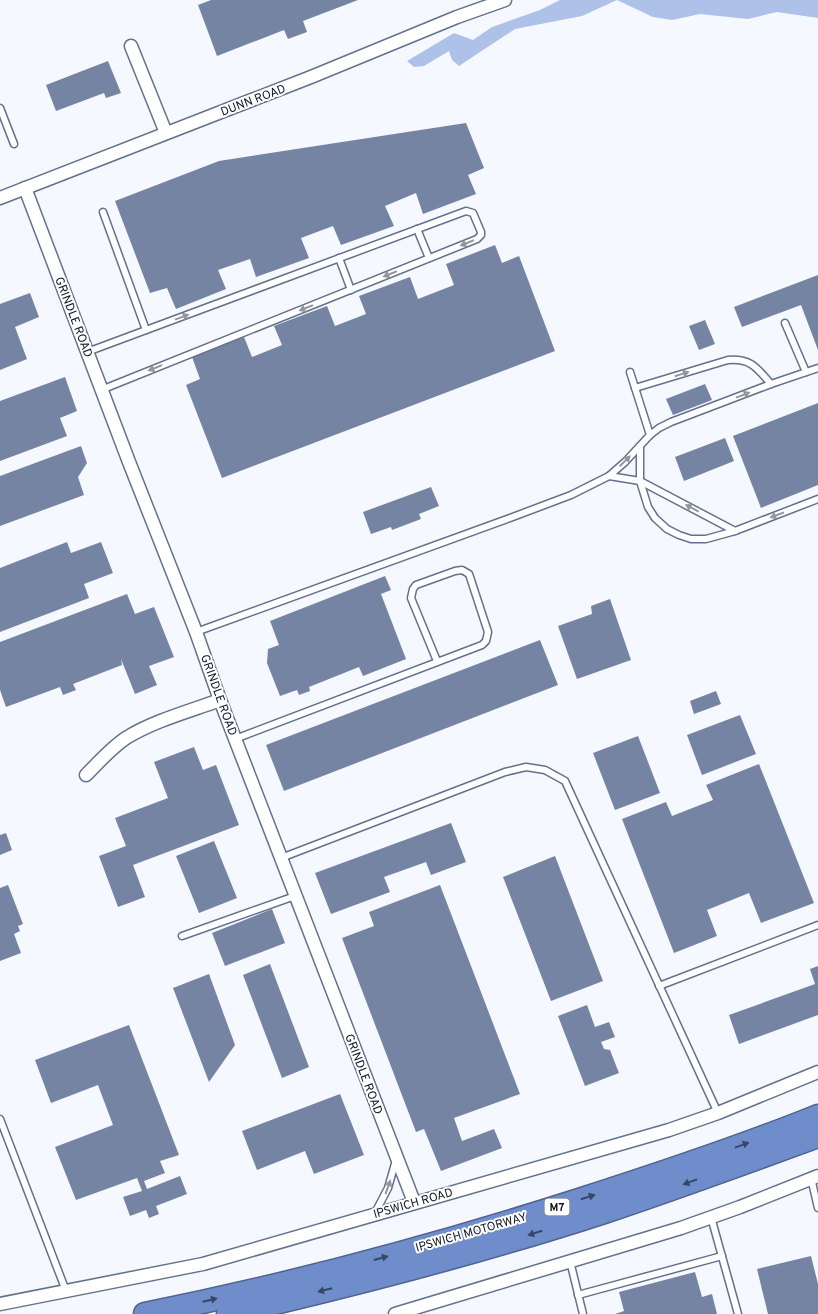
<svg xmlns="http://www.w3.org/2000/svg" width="818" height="1314" viewBox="0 0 818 1314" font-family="Overpass,sans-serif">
<rect width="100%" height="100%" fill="#f5f8ff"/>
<polygon fill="#adc1e9" points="560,0 818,0 818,18 777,12 748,19 700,14 672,20 653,17 617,0 582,16 515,29 459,66 452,60 449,51 424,66 414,67 407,61 454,33 473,40 492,27 540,10"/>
<g fill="#7484a2">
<polygon points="211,0 358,0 303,21 307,32 288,39 284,30 217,56 198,5"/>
<polygon points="108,61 121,93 106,98 104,93 56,111 46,85"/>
<polygon points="466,123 484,168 468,175 476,194 423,214 416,193 385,206 394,226 341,245 333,226 301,238 309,258 256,277 250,259 218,270 226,289 176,309 167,288 150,293 115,201 219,161"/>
<polygon points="495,245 502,263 519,256 555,351 222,478 186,385 200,379 192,357 244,337 252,357 282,345 274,326 327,306 335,326 366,314 359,296 410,277 418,299 454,285 446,264"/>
<polygon points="818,275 818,350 801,305 742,327 734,307"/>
<polygon points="30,293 39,317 15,327 27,359 0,370 0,304"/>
<polygon points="705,320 715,344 699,350 689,326"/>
<polygon points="65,377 77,411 60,418 67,436 0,461 0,401"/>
<polygon points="705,384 712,400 673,415 666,399"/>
<polygon points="818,403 818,485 761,508 733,436"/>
<polygon points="725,438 734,461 684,481 675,457"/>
<polygon points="81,446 87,463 78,477 84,495 0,526 0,476"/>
<polygon points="431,487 439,506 419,514 421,519 392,530 391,527 371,534 363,512"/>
<polygon points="67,542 71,553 101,542 113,573 84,584 89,598 0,632 0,568"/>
<polygon points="385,576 391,590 381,594 406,659 363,676 359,667 309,687 310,691 299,695 297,690 280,696 267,663 268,649 279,645 270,621"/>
<polygon points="127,594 135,614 154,607 174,657 149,666 157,685 135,694 121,659 122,665 73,684 76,690 63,695 60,687 6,707 0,690 0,642"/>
<polygon points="610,599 631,660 577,679 558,626 592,614 591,606"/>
<polygon points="540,640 558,685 284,791 266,745"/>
<polygon points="716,691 721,704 694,714 690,701"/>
<polygon points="740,715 756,754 702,775 687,735"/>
<polygon points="638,736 660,793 615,810 593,753"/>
<polygon points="194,747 203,770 216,765 239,825 133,865 145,897 118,907 99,856 126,846 115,818 168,798 154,762"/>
<polygon points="759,764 814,903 761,923 749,893 707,910 717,936 674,953 622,819 666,802 672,816 713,800 706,785"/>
<polygon points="451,823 466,862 431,875 426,862 384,877 390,892 331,914 315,873"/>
<polygon points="6,833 12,850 0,855 0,835"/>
<polygon points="214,841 237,898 199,913 176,856"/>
<polygon points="555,856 603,981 551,1001 503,877"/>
<polygon points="8,885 23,924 18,926 20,931 14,934 21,953 0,961 0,888"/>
<polygon points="440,885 520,1094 454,1118 462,1141 494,1129 502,1148 441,1171 424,1129 416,1132 342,938 374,926 369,912"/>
<polygon points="272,909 285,943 225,966 212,933"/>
<polygon points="270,964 309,1067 282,1078 243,975"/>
<polygon points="818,966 818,1015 739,1044 729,1015 815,984 810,969"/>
<polygon points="209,974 235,1045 209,1082 173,988"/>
<polygon points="587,1005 595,1027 609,1022 615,1037 601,1042 604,1049 610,1050 619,1073 585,1086 558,1016"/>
<polygon points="129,1025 179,1155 160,1161 165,1173 144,1181 147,1189 180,1176 187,1194 156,1206 159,1214 149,1218 146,1210 130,1216 123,1197 142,1191 137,1178 76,1200 55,1147 113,1125 98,1085 51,1103 35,1060"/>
<polygon points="340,1094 364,1155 314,1174 305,1151 257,1170 242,1131"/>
<polygon points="811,1256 818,1284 818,1314 768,1314 757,1269"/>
<polygon points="695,1272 702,1297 712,1294 717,1314 615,1314 624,1311 619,1292"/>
</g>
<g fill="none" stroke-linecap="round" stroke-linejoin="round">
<defs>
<g id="service">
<polyline points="0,108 14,144"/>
<polyline points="103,212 146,330"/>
<polyline points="417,229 429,258"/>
<polyline points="339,258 351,290"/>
<polyline points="785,323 806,372"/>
<polyline points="87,352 466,211 473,213 481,232 481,235 477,239 101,390"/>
<polyline points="630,372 650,435"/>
<path d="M635 388 728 360C751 358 757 368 771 384"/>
<polyline points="640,446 640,481 648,507 655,518 667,529 679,535 691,539 706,539 735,531 818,499"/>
<polyline points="609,476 640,481 735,531"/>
<polyline points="196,632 510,518 571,495 609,476 625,462 650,435 659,428 671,422 771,384 818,368"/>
<polyline points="235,739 482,645 486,641 488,632 469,574 462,570 455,571 416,585 413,589 411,598 437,661"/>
<polyline points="281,858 505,772 526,767 545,770 565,781 718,1113"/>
<polyline points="182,936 295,896"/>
<polyline points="659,986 818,925"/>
<polyline points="0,1119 66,1291"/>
<polyline points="811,1178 818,1208"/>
<polyline points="375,1213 388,1188 396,1160"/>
<polyline points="711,1217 738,1314"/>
<polyline points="570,1261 583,1314"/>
<polyline points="578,1295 722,1256"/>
</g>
<g id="minor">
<polyline points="131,46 166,133"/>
<polyline points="25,188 129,462 196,632 220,700 414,1202"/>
<polyline points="0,198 311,77 457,17 505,0"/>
<path d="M86 775C99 762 111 748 126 738 153 721 190 711 220 700"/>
<polyline points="0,1304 203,1264 669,1130 718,1113 818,1072"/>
<polyline points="395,1314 681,1228 740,1207 818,1176"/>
</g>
<g id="motorway">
<path d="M145 1314C290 1285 435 1246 576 1201 657 1175 739 1148 818 1116"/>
<path d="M228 1314C354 1285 481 1252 604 1212 676 1188 747 1162 818 1136"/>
</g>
</defs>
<use href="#service" stroke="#62718f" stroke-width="9"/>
<use href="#minor" stroke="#62718f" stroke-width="15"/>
<use href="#motorway" stroke="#4e638f" stroke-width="25"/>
<use href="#service" stroke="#fff" stroke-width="6"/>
<use href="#minor" stroke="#fff" stroke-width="12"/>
<use href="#motorway" stroke="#6f8dca" stroke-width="22"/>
</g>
<defs><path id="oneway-solid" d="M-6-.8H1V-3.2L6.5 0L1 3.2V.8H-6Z" transform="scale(1.25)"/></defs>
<g fill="#93969b">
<use href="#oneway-solid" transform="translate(467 243) rotate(158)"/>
<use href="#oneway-solid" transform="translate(390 274) rotate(158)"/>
<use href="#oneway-solid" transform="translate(306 308) rotate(158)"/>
<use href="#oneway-solid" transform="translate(182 317) rotate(-20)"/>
<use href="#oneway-solid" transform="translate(155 368) rotate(158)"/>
<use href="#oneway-solid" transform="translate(682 374) rotate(-17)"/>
<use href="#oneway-solid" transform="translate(743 395) rotate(-21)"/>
<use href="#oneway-solid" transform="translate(625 461) rotate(-44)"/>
<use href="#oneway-solid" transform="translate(692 508) rotate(-152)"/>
<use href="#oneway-solid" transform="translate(777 515) rotate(159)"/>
<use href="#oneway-solid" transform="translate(388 1187) rotate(-70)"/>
</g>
<g fill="#364665">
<use href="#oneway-solid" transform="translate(742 1145) rotate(-20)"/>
<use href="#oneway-solid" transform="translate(690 1182) rotate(160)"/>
<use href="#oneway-solid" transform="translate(588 1197) rotate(-18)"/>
<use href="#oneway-solid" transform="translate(535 1233) rotate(163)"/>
<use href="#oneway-solid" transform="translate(381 1258) rotate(-15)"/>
<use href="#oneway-solid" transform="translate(325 1290) rotate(166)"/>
<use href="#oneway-solid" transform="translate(210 1300) rotate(-13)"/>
</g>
<g text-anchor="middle" stroke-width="4" stroke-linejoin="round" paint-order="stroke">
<rect fill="#fff" stroke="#585c64" stroke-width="1" x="544.5" y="1198.5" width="25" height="17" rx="4"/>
<g font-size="11" font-weight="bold" fill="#101621">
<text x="557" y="1211">M7</text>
</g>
<g font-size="12" fill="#101621" stroke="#fff">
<text transform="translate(253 100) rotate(-21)" y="4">DUNN ROAD</text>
<text transform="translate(74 317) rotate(69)" y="4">GRINDLE ROAD</text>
<text transform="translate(219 695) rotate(70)" y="4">GRINDLE ROAD</text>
<text transform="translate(364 1074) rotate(69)" y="4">GRINDLE ROAD</text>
<text transform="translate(413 1203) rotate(-16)" y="4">IPSWICH ROAD</text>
<text transform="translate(471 1232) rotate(-16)" y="4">IPSWICH MOTORWAY</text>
</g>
</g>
</svg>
